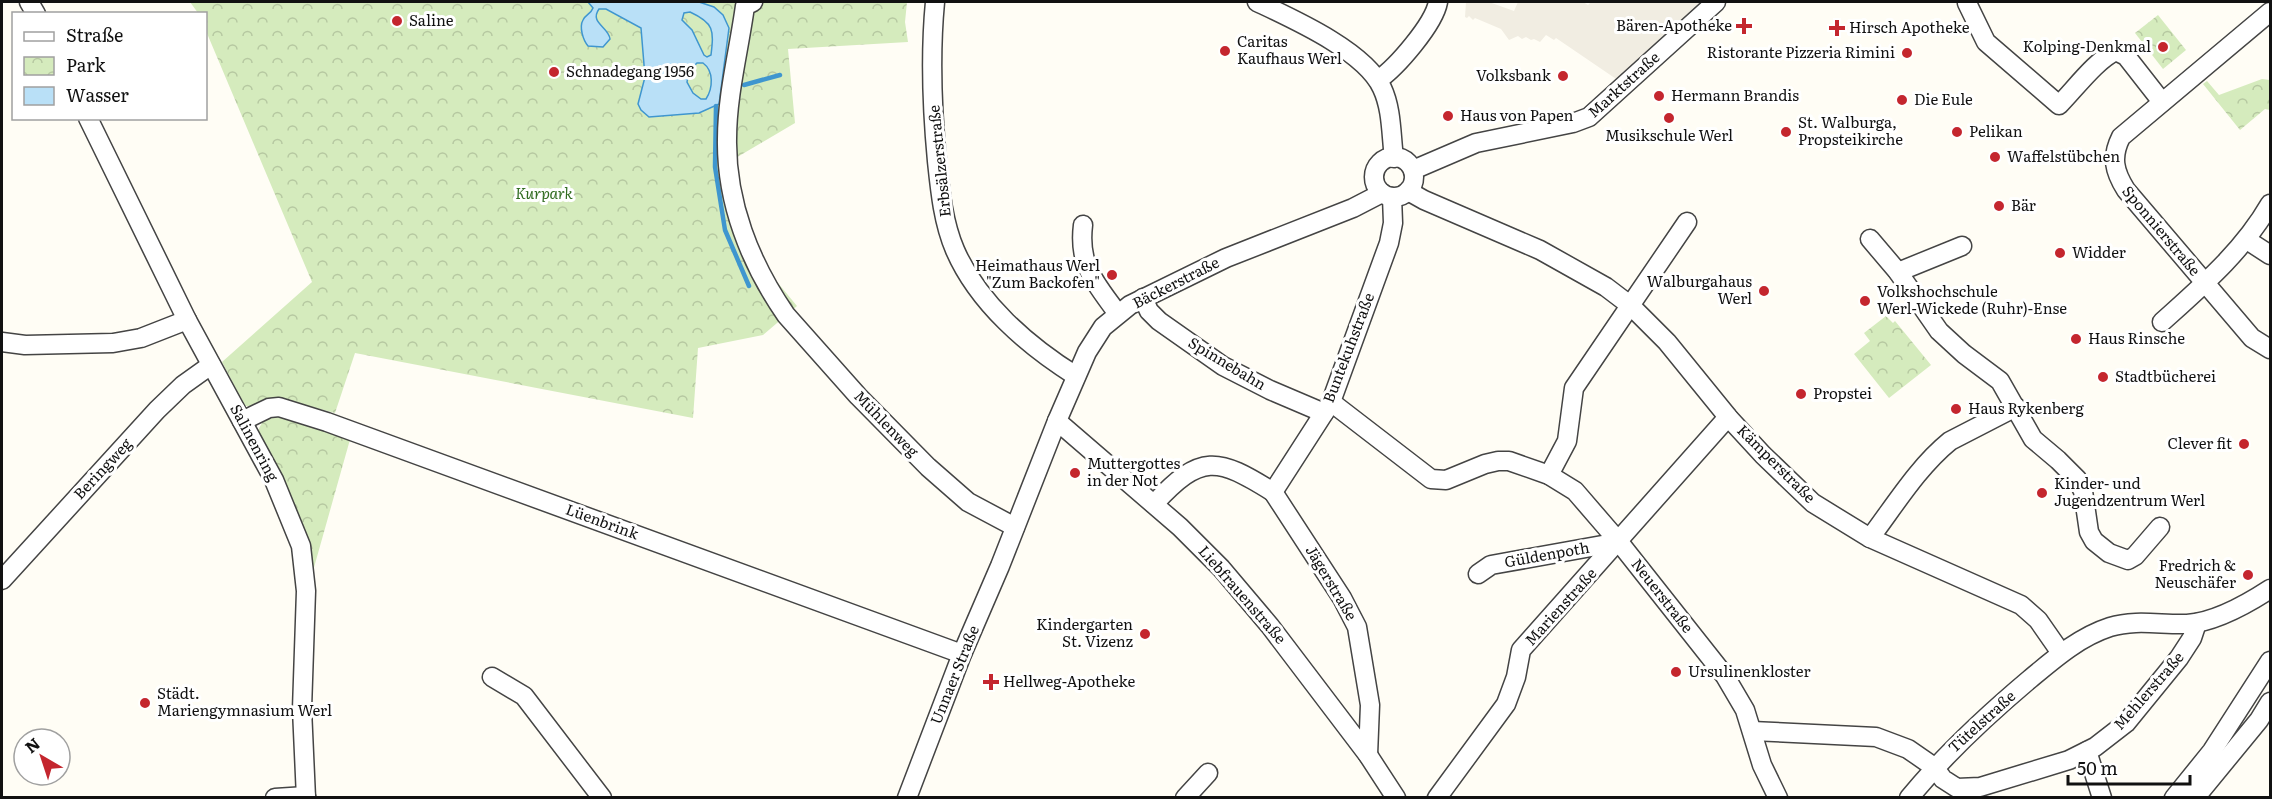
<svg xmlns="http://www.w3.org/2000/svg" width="2272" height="799" viewBox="0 0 2272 799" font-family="Literata,serif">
<defs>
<pattern id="park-crowns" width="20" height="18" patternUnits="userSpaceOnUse" patternTransform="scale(1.5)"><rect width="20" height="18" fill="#d5ebbd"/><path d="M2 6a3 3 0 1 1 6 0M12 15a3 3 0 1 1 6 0" fill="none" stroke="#b6c8a1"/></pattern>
</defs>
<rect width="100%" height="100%" fill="#fffdf5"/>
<g fill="url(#park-crowns)">
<polygon points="190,2 907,2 905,22 908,42 788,49 795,123 734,159 740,211 759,260 797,306 763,335 698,348 693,418 355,353 335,413 275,397 256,406 245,406 222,362 312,282 206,31 206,14 198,13"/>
<polygon points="2158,15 2186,50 2163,69 2135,33"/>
<polygon points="2262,79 2270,80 2270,110 2265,109 2240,130 2203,84 2207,81 2219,95"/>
<polygon points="1886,316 1893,323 1895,321 1931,365 1889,398 1854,354 1870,341 1864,333"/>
<path d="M277 415 351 436 313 571 303 530 257 435C260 423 265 417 277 415Z"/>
</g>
<polygon fill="#f1ede2" points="1466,2 1489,2 1514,11 1518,2 1583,2 1588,5 1591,2 1716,2 1625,85 1556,38 1554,40 1546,35 1540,42 1534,39 1531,40 1526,37 1522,39 1518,36 1509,40 1501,29 1475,18 1473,20 1469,16 1467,18 1465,17"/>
<path fill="#b9e0f7" stroke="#3f96cf" stroke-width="1.5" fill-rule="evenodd" d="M588 2H699L714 7 723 15 729 28 719 104 699 113 649 117 641 110 638 104 645 77 641 28 606 9H599C589 23 609 27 610 39L603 47 588 46C583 40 579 27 583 20 585 15 591 14 593 8ZM690 12C714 23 714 30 711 55L707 57 704 55 692 30 682 20 684 13ZM697 63H703C714 71 713 88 706 99H701L693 93 687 82 689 71Z"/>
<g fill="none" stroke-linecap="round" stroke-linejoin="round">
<g stroke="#3f96cf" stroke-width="4.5">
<polyline points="744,85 780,75"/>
<polyline points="716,106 715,167 725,230 749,286"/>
</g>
<defs>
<g id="street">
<polyline points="29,2 36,14"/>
<path d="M753 2 745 6C739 50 727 95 727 139 726 202 750 263 786 315L858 396 928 467 968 502 1015 527"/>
<path d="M935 2C930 54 932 108 937 161 940 190 943 222 955 250 978 303 1028 346 1076 376"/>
<path d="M1257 2C1293 19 1365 51 1382 88 1392 109 1391 135 1394 158"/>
<path d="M1967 3 1986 42 2059 105C2074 90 2097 59 2116 51L2126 56 2162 102"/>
<path d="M2270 12 2121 137C2111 157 2114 171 2126 190L2252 338 2270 349"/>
<path d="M1378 80C1397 67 1434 24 1438 2"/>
<polyline points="88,118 187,320 274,480 301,546 306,591 302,709 306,798"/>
<circle cx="1394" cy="177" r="20"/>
<polyline points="1413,170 1476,143 1573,123 1589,117 1716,2"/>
<polyline points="1408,191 1424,200 1540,250 1606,287 1631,306 1667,342 1728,417 1763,455 1813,503 1870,538 2021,605 2038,620 2061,653"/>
<path d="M1083 225C1078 266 1095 282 1118 314"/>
<polyline points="1870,239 1898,272 1939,331 1964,354 2000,381 2033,439 2058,460 2077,479 2083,491 2089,532 2094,541 2109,553 2128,560 2135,556 2160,527"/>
<polyline points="2247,240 2270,255"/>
<polyline points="1898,272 1962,246"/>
<polyline points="1143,298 1149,311 1159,321 1223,366 1270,390 1324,413"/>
<path d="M2162 322C2202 286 2243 251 2270 204"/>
<polyline points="2,342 25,345 113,343 141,338 187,320"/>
<polyline points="1331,402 1431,479 1446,480 1485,464 1498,461 1509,461 1549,475 1575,491 1619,542 1725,676 1745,710 1762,765 1778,798"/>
<polyline points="242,421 269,408 279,407 327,422 962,654"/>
<polyline points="1057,421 1180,527 1221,568 1270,626 1368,755 1396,798"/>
<polyline points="1549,475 1567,441 1574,388 1687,222"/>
<polyline points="1273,492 1342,598 1357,627 1370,705 1368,755"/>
<path d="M1154 504C1201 453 1217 457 1273 492L1331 402 1389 243 1393 223 1392 197"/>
<path d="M1870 538C1895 505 1918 467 1950 441L2016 407"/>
<polyline points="1478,574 1491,565 1619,542"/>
<polyline points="2,580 157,410 183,385 211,365"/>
<polyline points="492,677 524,696 602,798"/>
<polyline points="1752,731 1876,737 1908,749 1934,767 1943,779 1957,788 1980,787 2069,760 2095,747 2126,723 2179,658 2192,638 2197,623"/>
<polyline points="2087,751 2102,798"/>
<polyline points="275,798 306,796"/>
<polyline points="907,798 962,654 1000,566 1057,421 1087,352 1103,327 1130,305 1226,258 1353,208 1382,193"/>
<polyline points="1185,798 1208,773"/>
<polyline points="1437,798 1506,704 1516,677 1521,650 1728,417"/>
<path d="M1909 798C1946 753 1986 716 2030 679 2054 659 2079 637 2110 627 2136 619 2161 625 2187 624 2216 622 2247 604 2270 589"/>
<polyline points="2174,798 2212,751 2270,661"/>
<polyline points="2195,798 2259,720 2270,702"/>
</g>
</defs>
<use href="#street" stroke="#444" stroke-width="21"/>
<use href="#street" stroke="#fff" stroke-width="18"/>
</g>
<g fill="#c4262e" stroke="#fff" stroke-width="2">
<circle cx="397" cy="21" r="6"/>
<path d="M1741 17h6v6h6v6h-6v6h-6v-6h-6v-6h6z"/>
<path d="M1834 19h6v6h6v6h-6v6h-6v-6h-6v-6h6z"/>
<circle cx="2163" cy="47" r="6"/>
<circle cx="1225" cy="51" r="6"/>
<circle cx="1907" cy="53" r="6"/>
<circle cx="554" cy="72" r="6"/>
<circle cx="1563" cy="76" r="6"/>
<circle cx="1659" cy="96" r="6"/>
<circle cx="1902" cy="100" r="6"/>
<circle cx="1448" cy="116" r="6"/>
<circle cx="1669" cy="118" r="6"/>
<circle cx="1786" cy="132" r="6"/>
<circle cx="1957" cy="132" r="6"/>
<circle cx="1995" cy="157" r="6"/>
<circle cx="1999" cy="206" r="6"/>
<circle cx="2060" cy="253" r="6"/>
<circle cx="1112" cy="275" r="6"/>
<circle cx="1764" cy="291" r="6"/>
<circle cx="1865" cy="301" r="6"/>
<circle cx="2076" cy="339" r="6"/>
<circle cx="2103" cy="377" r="6"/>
<circle cx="1801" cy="394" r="6"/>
<circle cx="1956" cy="409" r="6"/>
<circle cx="2244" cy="444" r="6"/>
<circle cx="1075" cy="473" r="6"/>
<circle cx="2042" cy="493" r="6"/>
<circle cx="2248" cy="575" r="6"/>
<circle cx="1145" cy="634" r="6"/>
<circle cx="1676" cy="672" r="6"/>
<path d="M988 673h6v6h6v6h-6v6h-6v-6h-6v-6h6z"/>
<circle cx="145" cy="703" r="6"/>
</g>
<g text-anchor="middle" stroke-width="6" stroke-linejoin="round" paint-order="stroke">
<g font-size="15" fill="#111" stroke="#fff" text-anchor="start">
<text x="409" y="26">Saline</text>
<text x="1732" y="31" text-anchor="end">Bären-Apotheke</text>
<text x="1849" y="33">Hirsch Apotheke</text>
<text x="1237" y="47">Caritas<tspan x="1237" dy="17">Kaufhaus Werl</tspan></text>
<text x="2151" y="52" text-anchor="end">Kolping-Denkmal</text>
<text x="1895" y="58" text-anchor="end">Ristorante Pizzeria Rimini</text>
<text x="566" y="77">Schnadegang 1956</text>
<text x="1551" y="81" text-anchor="end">Volksbank</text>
<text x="1671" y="101">Hermann Brandis</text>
<text x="1914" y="105">Die Eule</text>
<text x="1460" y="121">Haus von Papen</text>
<text x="1798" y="128">St. Walburga,<tspan x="1798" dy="17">Propsteikirche</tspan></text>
<text x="1969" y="137">Pelikan</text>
<text x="1669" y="141" text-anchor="middle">Musikschule Werl</text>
<text x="2007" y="162">Waffelstübchen</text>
<text x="2011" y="211">Bär</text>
<text x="2072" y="258">Widder</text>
<text x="1100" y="271" text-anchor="end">Heimathaus Werl<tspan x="1100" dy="17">"Zum Backofen"</tspan></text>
<text x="1752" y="287" text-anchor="end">Walburgahaus<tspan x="1752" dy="17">Werl</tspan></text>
<text x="1877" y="297">Volkshochschule<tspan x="1877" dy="17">Werl-Wickede (Ruhr)-Ense</tspan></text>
<text x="2088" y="344">Haus Rinsche</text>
<text x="2115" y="382">Stadtbücherei</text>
<text x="1813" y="399">Propstei</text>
<text x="1968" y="414">Haus Rykenberg</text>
<text x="2232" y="449" text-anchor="end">Clever fit</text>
<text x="1087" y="469">Muttergottes<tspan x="1087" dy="17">in der Not</tspan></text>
<text x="2054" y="489">Kinder- und<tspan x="2054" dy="17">Jugendzentrum Werl</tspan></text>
<text x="2236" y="571" text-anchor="end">Fredrich &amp;<tspan x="2236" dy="17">Neuschäfer</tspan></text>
<text x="1133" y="630" text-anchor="end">Kindergarten<tspan x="1133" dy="17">St. Vizenz</tspan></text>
<text x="1688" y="677">Ursulinenkloster</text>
<text x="1003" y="687">Hellweg-Apotheke</text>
<text x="157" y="699">Städt.<tspan x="157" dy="17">Mariengymnasium Werl</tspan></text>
</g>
<g font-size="15" fill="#111" stroke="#fff">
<text transform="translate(1624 85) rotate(-42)" y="5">Marktstraße</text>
<text transform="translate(940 161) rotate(-96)" y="5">Erbsälzerstraße</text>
<text transform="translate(2161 231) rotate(50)" y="5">Sponnierstraße</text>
<text transform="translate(1176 283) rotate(-27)" y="5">Bäckerstraße</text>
<text transform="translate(1349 348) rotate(-69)" y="5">Buntekuhstraße</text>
<text transform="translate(1227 364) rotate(31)" y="5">Spinnebahn</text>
<text transform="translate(886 424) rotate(46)" y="5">Mühlenweg</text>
<text transform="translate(254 443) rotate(62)" y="5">Salinenring</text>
<text transform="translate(1776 464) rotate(45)" y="5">Kämperstraße</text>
<text transform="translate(103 469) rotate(-47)" y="5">Beringweg</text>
<text transform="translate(602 522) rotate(20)" y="5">Lüenbrink</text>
<text transform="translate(1547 555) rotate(-10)" y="5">Güldenpoth</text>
<text transform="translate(1331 583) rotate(59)" y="5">Jägerstraße</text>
<text transform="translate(1242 595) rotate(49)" y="5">Liebfrauenstraße</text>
<text transform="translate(1662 596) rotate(52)" y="5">Neuerstraße</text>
<text transform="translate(1561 607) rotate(-48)" y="5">Marienstraße</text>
<text transform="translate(955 675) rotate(-68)" y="5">Unnaer Straße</text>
<text transform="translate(2149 691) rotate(-49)" y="5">Mehlerstraße</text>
<text transform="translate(1982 722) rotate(-42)" y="5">Tütelstraße</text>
</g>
<g font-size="15" font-style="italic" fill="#2f6b1f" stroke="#fff">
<text x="544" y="199">Kurpark</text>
</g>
</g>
<rect width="2272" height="799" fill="none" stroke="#111111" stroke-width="6"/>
<rect x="12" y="12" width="195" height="108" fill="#ffffff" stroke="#a0a0a0" stroke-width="1.5"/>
<rect x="24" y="32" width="30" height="9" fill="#ffffff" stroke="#a0a0a0" stroke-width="1.5"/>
<text x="66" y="42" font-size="18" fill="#111111">Straße</text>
<rect x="24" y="57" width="30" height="18" fill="url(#park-crowns)" stroke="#a0a0a0" stroke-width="1.5"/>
<text x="66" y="72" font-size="18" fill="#111111">Park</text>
<rect x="24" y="87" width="30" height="18" fill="#b9e0f7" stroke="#a0a0a0" stroke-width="1.5"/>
<text x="66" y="102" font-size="18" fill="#111111">Wasser</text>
<g transform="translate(42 757) rotate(321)"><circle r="28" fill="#ffffff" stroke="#a0a0a0" stroke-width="1.5"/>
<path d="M0-4.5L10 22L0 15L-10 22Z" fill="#c4262e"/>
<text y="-9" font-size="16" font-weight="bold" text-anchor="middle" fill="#111111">N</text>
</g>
<path d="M2068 775v9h122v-9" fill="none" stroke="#111111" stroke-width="3"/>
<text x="2077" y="775" font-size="18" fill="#111111" stroke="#ffffff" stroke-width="4.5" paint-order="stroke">50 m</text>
</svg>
